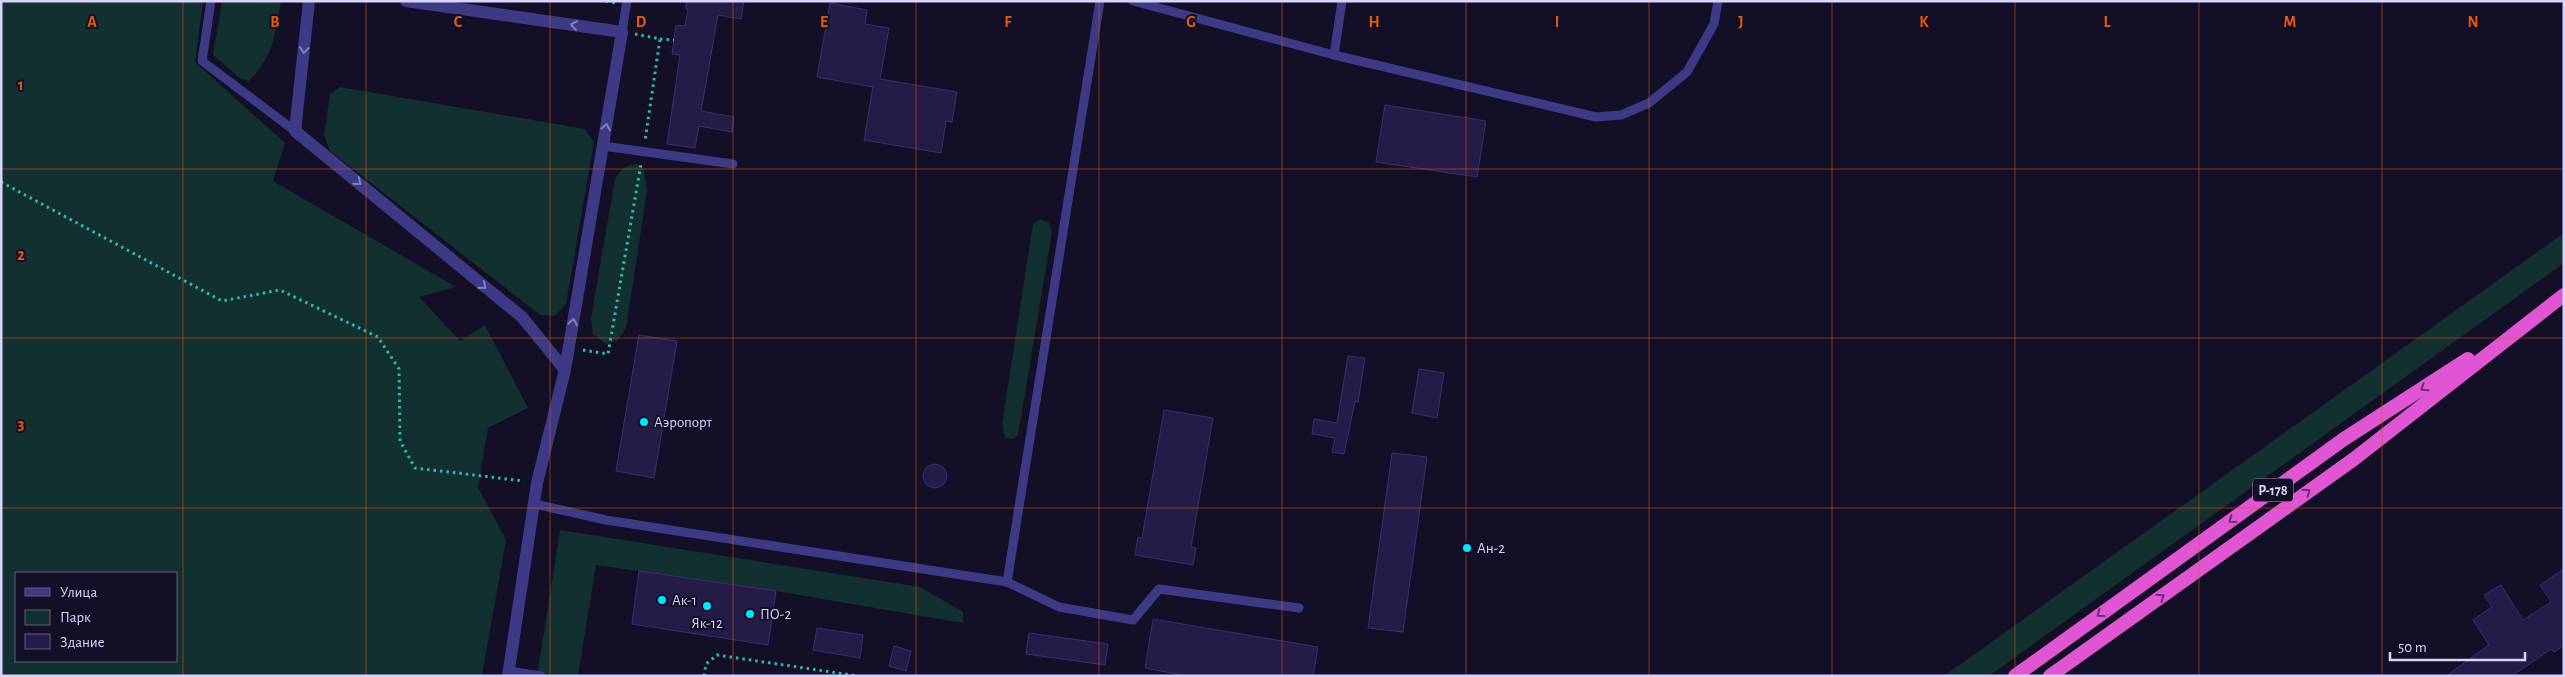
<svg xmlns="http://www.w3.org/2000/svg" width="2565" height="677" viewBox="0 0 2565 677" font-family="'Alegreya Sans',sans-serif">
<rect width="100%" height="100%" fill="#130f26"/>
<g fill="#12302f" fill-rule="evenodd">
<path d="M1 1H203L195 62 285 143 273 181 456 287 419 297 460 341 485 325 528 408 488 428 478 487 506 540 482 676H1ZM176 573V661H16V573Z"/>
<path d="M222 1H281C275 36 274 55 249 81L241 79 213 55Z"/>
<polygon points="340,87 585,129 594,142 566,304 555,316 540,315 330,151 324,135 330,94"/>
<path d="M637 164 644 169 647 191 626 328 617 341 606 344 593 334 591 318 615 179C621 169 625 165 637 164Z"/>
<polygon points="1040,219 1049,223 1052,232 1018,435 1013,439 1005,438 1002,424 1033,224"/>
<polygon points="2564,233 2564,263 1989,676 1944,676"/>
<polygon points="560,530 920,587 963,612 963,623 776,591 596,565 578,676 537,676"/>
</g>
<g fill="#241b47" stroke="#3b2d73">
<polygon points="686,1 744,1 741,19 718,15 701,111 734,117 732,132 699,126 695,148 667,144 680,55 672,54 676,25 685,26 688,9 686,9"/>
<polygon points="830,3 867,10 865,24 889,28 880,79 957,92 952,122 946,121 941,153 864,140 873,87 817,77"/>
<polygon points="1385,105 1486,121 1477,177 1376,162"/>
<polygon points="639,335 677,341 654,478 616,471"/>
<polygon points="1348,356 1365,358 1358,402 1355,401 1344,454 1332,452 1335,438 1312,434 1314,419 1337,423"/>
<polygon points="1419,369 1444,373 1437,418 1412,413"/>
<polygon points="1164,410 1213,418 1191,547 1196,548 1193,565 1135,555 1138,537 1142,538"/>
<polygon points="1392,453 1427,457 1403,632 1368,628"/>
<circle cx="935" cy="476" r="12"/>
<polygon points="2564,569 2564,645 2554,652 2551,649 2512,676 2446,676 2489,645 2473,620 2492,607 2484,595 2501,585 2523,620 2551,602 2540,585"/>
<polygon points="639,571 776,591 768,645 632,624"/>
<polygon points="1153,619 1318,647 1313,676 1187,676 1145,668"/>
<polygon points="817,628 863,635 860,658 813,650"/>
<polygon points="1029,633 1108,644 1105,665 1026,654"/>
<polygon points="894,646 911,651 906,671 889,666"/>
</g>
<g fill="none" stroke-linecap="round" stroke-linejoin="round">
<g stroke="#2fb8b0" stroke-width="3" stroke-dasharray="2.5 4" stroke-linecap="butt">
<polyline points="606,1 615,3"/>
<polyline points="635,34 660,39 645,141"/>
<polyline points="660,39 674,40"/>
<polyline points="1,182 222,301 280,290 378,337 399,369 400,441 415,468 524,481"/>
<polyline points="583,350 608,354 641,164"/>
<polyline points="704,676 706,664 717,655 858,676"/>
</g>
<g stroke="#3d3a85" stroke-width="9">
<polyline points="211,1 202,61 295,131"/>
<polyline points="1100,1 1007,582 1059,607 1133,620 1159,589 1299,608"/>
<polyline points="1133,1 1334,55 1596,117 1621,115 1649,103 1687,72 1714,24 1718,1"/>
<polyline points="622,32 627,1"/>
<polyline points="1334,55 1342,1"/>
<polyline points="603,146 733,164"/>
<polyline points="535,504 606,520 1007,582"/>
<polyline points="509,671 541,676"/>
</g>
<g stroke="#3d3a85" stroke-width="12">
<polyline points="309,1 295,131 522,317 565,370"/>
<polyline points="406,1 622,32 565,370 537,483 508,676"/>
</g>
<g stroke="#e055d1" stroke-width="14">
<polyline points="2015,676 2344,439 2468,359"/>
<polyline points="2050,676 2354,459 2564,295"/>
</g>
</g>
<defs><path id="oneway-chevron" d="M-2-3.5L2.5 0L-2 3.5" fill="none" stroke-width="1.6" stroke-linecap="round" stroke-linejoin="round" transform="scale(1.25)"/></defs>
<g stroke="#837fbc">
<use href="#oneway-chevron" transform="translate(574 25) rotate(-172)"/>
<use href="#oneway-chevron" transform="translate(304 50) rotate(96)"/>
<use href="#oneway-chevron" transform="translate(606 127) rotate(-80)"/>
<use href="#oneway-chevron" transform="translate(358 182) rotate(39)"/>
<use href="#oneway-chevron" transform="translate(483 286) rotate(39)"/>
<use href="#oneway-chevron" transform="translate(573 322) rotate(-80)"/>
</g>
<g stroke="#6f2e73">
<use href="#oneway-chevron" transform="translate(2424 388) rotate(147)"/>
<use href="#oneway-chevron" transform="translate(2307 492) rotate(-35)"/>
<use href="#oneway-chevron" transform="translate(2232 520) rotate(144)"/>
<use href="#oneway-chevron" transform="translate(2161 597) rotate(-35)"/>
<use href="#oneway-chevron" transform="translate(2100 614) rotate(144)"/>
</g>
<path fill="none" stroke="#e8590c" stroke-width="1" stroke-opacity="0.55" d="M183 1V676M366 1V676M550 1V676M733 1V676M916 1V676M1099 1V676M1282 1V676M1466 1V676M1649 1V676M1832 1V676M2015 1V676M2199 1V676M2382 1V676M1 169H2564M1 338H2564M1 508H2564"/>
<g fill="#00e5ff" stroke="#130f26" stroke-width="2">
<circle cx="644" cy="422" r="5"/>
<circle cx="1467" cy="548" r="5"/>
<circle cx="662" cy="600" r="5"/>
<circle cx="707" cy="606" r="5"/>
<circle cx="750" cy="614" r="5"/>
</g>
<g text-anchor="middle" stroke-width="4" stroke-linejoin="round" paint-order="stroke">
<rect fill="#130f26" stroke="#9e99be" stroke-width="1" x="2253" y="478.5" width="40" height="23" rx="4"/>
<g font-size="14" font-weight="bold" fill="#d9d4ff">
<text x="2273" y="495">Р-178</text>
</g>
<g font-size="15" fill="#d9d4ff" stroke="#130f26" text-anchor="start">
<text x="654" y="427">Аэропорт</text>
<text x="1477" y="553">Ан-2</text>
<text x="672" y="605">Ак-1</text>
<text x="760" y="619">ПО-2</text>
<text x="707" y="628" text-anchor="middle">Як-12</text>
</g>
</g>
<g font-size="16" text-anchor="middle" font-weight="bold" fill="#e8590c" stroke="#130f26" stroke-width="4" stroke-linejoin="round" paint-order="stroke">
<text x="92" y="27">A</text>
<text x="275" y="27">B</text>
<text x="458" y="27">C</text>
<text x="641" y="27">D</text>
<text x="824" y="27">E</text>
<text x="1008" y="27">F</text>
<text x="1191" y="27">G</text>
<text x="1374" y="27">H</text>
<text x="1557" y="27">I</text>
<text x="1741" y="27">J</text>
<text x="1924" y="27">K</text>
<text x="2107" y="27">L</text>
<text x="2290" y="27">M</text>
<text x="2473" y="27">N</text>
<text x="21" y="90">1</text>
<text x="21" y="260">2</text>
<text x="21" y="429">3</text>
</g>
<rect width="2565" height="677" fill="none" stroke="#d9d4ff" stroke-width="5"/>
<rect x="15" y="572" width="162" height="90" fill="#130f26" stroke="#625e7d"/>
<rect x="25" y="588" width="25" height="8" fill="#3d3a85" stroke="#625e7d"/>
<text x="60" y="597" font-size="15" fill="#d9d4ff">Улица</text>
<rect x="25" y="610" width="25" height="15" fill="#12302f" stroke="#625e7d"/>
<text x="60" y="622" font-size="15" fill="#d9d4ff">Парк</text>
<rect x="25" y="634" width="25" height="15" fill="#241b47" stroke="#625e7d"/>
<text x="60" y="647" font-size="15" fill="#d9d4ff">Здание</text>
<path d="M2390 652v8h135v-8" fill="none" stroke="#d9d4ff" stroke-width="2.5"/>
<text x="2398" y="652" font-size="15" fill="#d9d4ff" stroke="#130f26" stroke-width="4" paint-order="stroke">50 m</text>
</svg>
